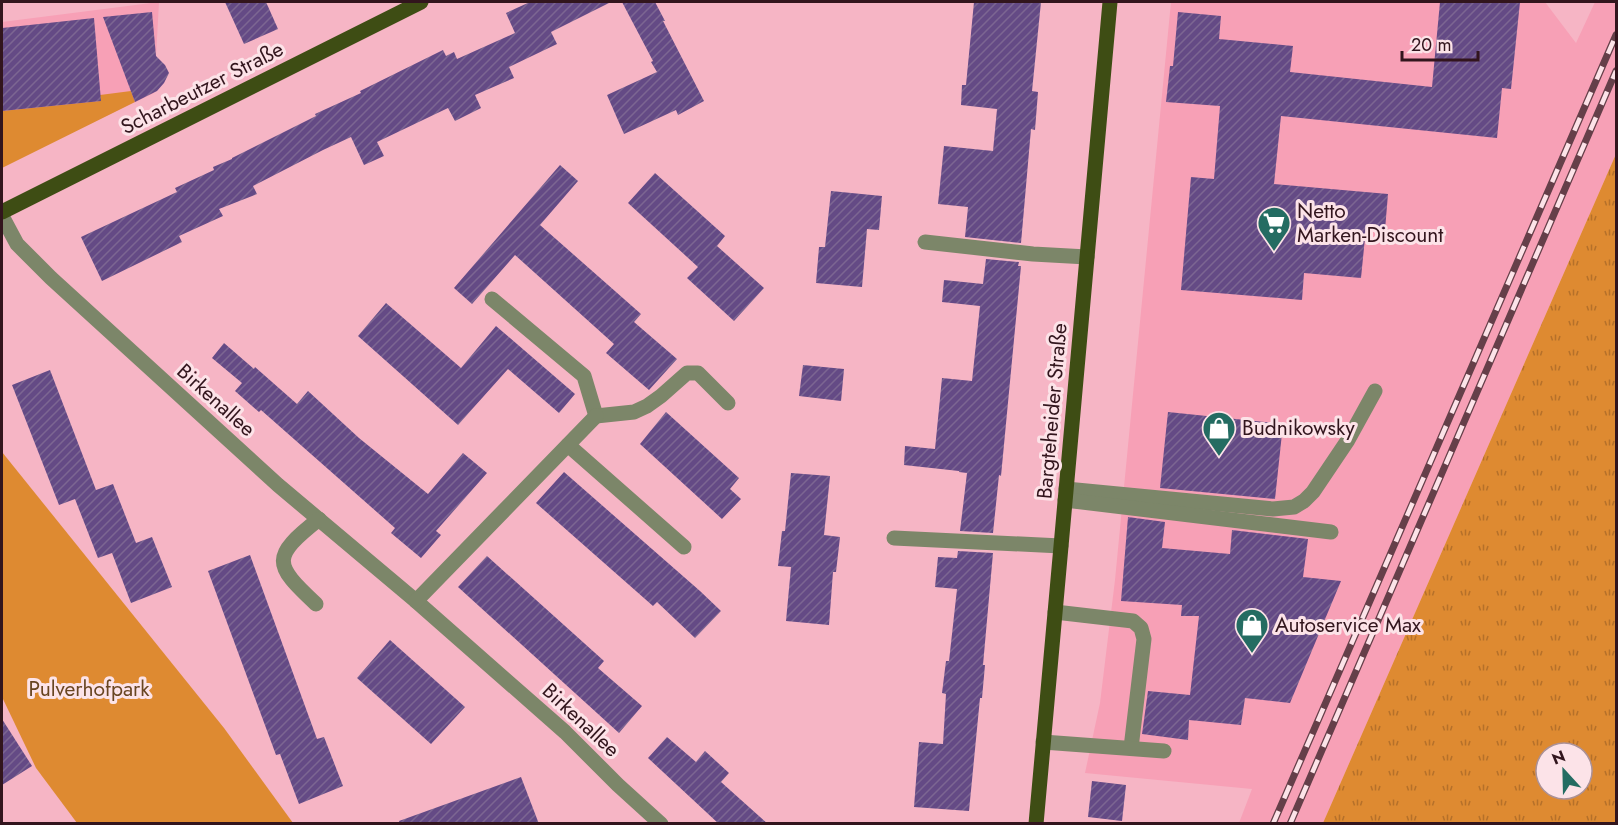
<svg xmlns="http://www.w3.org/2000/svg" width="1618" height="825" viewBox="0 0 1618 825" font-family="Jost,sans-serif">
<defs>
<pattern id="grass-tufts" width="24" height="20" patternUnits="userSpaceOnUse" patternTransform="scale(1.5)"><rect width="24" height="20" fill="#de8a31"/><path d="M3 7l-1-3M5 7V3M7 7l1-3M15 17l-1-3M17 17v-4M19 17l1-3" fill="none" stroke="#b57029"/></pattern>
<pattern id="building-hatch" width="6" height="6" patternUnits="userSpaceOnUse" patternTransform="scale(1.5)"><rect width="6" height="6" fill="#644a85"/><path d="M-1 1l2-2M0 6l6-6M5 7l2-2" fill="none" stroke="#7c6692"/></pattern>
</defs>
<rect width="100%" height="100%" fill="#f6b5c5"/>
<g fill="#f7a0b6">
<polygon points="159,2 154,93 2,166 2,22"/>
<polygon points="1171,2 1545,2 1576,43 1595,2 1616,2 1616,154 1323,823 1239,823 1252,789 1085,773 1100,703 1115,580"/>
</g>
<path fill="url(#grass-tufts)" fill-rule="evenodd" d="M1616 154V823H1323ZM1546 753H1582V789H1546Z"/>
<g fill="#de8a31">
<polygon points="131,91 135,102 2,168 2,111 100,101 100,95"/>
<polygon points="2,452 224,728 293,823 77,823 36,768 2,697"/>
</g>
<g fill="url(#building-hatch)">
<polygon points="225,2 266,2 278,29 244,44"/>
<polygon points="530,2 611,2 551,32 557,44 509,67 514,78 475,95 481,108 455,121 448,108 377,142 384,156 364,165 351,137 323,150 253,186 257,194 219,209 223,216 179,236 182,242 102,281 81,237 177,192 175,188 214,170 213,167 232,159 232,158 316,116 315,114 361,93 360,91 443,50 446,56 454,52 457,59 515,33 506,13"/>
<polygon points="622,2 655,2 665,21 663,21 704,101 678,115 676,110 624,134 607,95 657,72 651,62 653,61"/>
<polygon points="974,2 1041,2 1032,91 1038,92 1035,130 1031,129 1021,243 965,237 968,207 938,204 944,146 993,151 997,109 961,105 962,85 966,85"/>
<polygon points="1440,2 1520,2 1511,89 1502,88 1497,138 1281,116 1274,184 1388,194 1385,230 1366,228 1361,278 1304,273 1302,300 1181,290 1191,177 1214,179 1220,106 1166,102 1170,66 1173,66 1178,12 1221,16 1219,39 1293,46 1290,72 1432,87"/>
<polygon points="152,12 156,56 165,65 169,73 164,83 157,91 135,102 103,17"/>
<polygon points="94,18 101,101 2,111 2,28"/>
<polygon points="560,165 578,181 540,225 641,314 634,322 677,359 649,390 606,353 614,344 515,255 472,304 454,288"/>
<polygon points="655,173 725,236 717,246 764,288 734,321 687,278 698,267 628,203"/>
<polygon points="831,191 882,196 879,230 867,229 862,287 816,283 819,247 825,247"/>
<polygon points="986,259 1019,262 1018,266 1021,266 1001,476 999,475 993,533 960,531 967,473 959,472 959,471 904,465 905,446 935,449 942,378 972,381 980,306 942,302 944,280 983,284"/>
<polygon points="386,303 461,368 496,326 575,394 559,413 508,369 458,425 358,336"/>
<polygon points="224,343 254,369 255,367 297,404 308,391 359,438 428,494 463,453 487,473 436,531 441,535 421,558 391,533 395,528 261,410 259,412 235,391 242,383 212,358"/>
<polygon points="803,365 844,369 841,401 799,396"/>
<polygon points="50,370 96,490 113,484 136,543 152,537 172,587 131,603 112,553 98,558 75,499 59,505 12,385"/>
<polygon points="666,412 739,478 730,489 741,499 722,519 640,444"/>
<polygon points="1168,412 1283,424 1275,499 1160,488"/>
<polygon points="564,472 700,591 721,611 695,638 657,602 653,606 536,503"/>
<polygon points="791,473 830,476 824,535 840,537 836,572 833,572 829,625 786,621 791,567 778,566 782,531 785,531"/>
<polygon points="1128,517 1165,522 1162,548 1230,554 1232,530 1308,539 1303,577 1341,581 1290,703 1245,698 1241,725 1189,720 1188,740 1142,734 1148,691 1190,695 1199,616 1181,616 1182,605 1121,601"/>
<polygon points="958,551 993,553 983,665 985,665 982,698 980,698 969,811 914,807 919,742 943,744 946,694 942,693 946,661 949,661 957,589 935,587 938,557 957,558"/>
<polygon points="250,555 317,739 324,737 343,786 299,804 280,754 276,755 208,571"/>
<polygon points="487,556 604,661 598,668 642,706 619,733 458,587"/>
<polygon points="390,640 465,707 431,744 357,678"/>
<polygon points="2,719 32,766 2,785"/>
<polygon points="667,737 696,762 705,751 729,773 721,782 768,824 719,824 648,758"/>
<polygon points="521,777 539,824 400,824 399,821"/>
<polygon points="1092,781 1126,785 1122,821 1088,817"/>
</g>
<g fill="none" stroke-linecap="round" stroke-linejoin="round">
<g stroke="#7c8669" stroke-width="15">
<polyline points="2,216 17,244 51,278 278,485 416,601 565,732 618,785 661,824"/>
<polyline points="925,242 1033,254 1087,257"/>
<polyline points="492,299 584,376 596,416"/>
<polyline points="596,416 634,412 647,406 661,396 687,373 698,373 728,403"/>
<polyline points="568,445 684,547"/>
<polyline points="1066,489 1273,509 1294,507 1304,501 1313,492 1348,440 1375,391"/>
<polyline points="1065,500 1331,532"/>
<polyline points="894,538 1061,546"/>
<polyline points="416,601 596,416"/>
<path d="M316 604C273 564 271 557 319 519"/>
<polyline points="1055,612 1133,621 1141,628 1144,639 1131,748"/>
<polyline points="1043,742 1164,751"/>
</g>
<g stroke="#3e4d14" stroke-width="15">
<polyline points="2,212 421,2"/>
<polyline points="1036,824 1110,2"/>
</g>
<defs>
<g id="rail">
<polyline points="1273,824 1616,35"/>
<polyline points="1290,824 1616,71"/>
</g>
</defs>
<use href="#rail" stroke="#653f49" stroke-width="7"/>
<use href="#rail" stroke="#fce3e8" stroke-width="4.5" stroke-dasharray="14" stroke-linecap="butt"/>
</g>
<defs>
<symbol id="supermarket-pin" viewBox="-11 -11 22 30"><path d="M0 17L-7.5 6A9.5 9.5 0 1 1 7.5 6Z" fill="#246c62" stroke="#fce3e8"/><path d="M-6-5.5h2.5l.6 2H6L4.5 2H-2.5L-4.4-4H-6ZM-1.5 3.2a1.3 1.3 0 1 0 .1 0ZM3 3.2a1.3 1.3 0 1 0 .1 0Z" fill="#fff"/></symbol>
<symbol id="shop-pin" viewBox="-11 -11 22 30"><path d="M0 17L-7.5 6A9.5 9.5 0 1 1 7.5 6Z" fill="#246c62" stroke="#fce3e8"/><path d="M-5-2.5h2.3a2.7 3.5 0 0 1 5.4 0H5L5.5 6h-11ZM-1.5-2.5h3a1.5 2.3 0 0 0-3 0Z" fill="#fff"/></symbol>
</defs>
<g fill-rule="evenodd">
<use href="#supermarket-pin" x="1255" y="204" width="38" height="52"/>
<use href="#shop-pin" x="1200" y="409" width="38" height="52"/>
<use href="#shop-pin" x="1233" y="606" width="38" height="52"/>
</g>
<g text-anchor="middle" stroke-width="6" stroke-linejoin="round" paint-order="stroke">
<g font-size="21" fill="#32151d" stroke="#fce3e8">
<text transform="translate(202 88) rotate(-27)" y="7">Scharbeutzer Straße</text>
<text transform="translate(216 400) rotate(42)" y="7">Birkenallee</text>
<text transform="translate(1052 411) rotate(-85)" y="7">Bargteheider Straße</text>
<text transform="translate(581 720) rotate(43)" y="7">Birkenallee</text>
</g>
<g font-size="21" fill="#32151d" stroke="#fce3e8" text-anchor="start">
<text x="1297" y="218">Netto<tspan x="1297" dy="24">Marken-Discount</tspan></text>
<text x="1242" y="435">Budnikowsky</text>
<text x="1275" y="632">Autoservice Max</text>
</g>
<g font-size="21" fill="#694521" stroke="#fce3e8">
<text x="89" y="696">Pulverhofpark</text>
</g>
</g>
<rect width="1618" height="825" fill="none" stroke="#32151d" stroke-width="6"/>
<g transform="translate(1564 771) rotate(338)"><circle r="28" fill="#fce3e8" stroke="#ab9197" stroke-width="1.5"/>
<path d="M0-4.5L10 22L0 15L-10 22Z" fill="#246c62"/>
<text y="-9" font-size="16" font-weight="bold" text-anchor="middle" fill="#32151d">N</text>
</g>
<path d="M1402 51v9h76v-9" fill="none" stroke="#32151d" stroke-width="3"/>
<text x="1411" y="51" font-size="18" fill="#32151d" stroke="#fce3e8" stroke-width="4.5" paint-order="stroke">20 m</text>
</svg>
